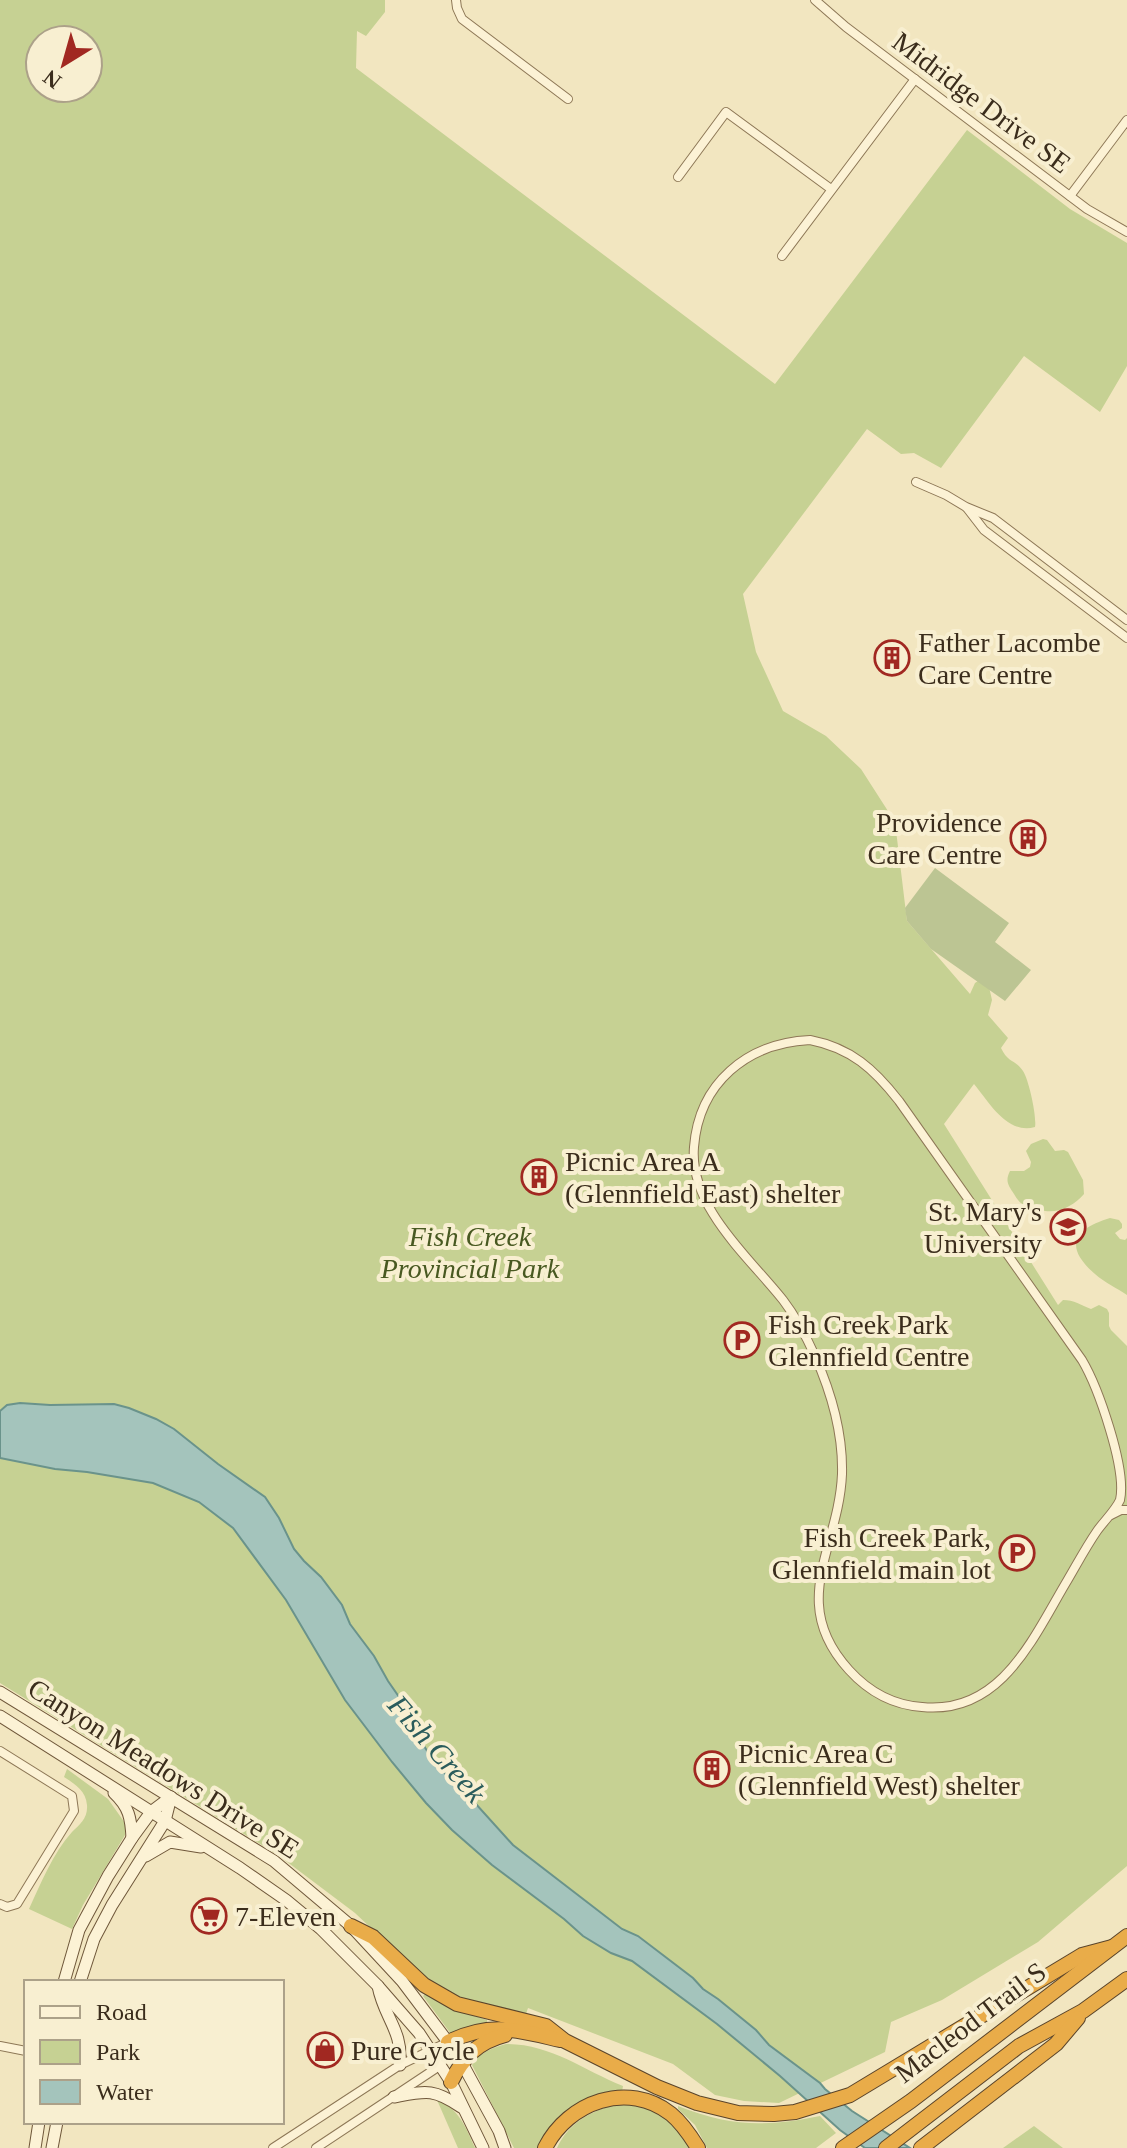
<svg xmlns="http://www.w3.org/2000/svg" width="1127" height="2148" viewBox="0 0 1127 2148" font-family="Georgia,serif">
<rect width="100%" height="100%" fill="#f2e6c0"/>
<g fill="#c6d193" fill-rule="evenodd">
<path d="M0 0H385V12L366 36 357 31 356 68 775 384 967 130 1070 209 1127 243V366L1100 412 1024 356 941 468 914 453 901 454 867 429 743 594 756 652 783 711 826 736 861 769 895 822 907 921 970 994 975 983 978 981 989 987 992 1000 988 1015 1008 1038 1001 1048C1008 1063 1016 1060 1023 1071 1029 1080 1037 1117 1035 1127 1007 1135 989 1102 974 1084L944 1124 1058 1305 1063 1300C1074 1300 1081 1305 1091 1309L1099 1305 1107 1309 1109 1313V1326L1111 1330 1127 1346V1866L1038 1942 942 2000 891 2022 885 2052 779 2103 744 2101 715 2095 673 2064 528 2008 526 2014 456 1998 424 1978 355 1913 278 1855 0 1683ZM40 40H88V88H40Z"/>
<path d="M1043 1139 1047 1140 1055 1151 1064 1150 1068 1152 1083 1180 1084 1194C1075 1205 1060 1213 1045 1211 1041 1210 1036 1207 1033 1207 1022 1205 1020 1204 1014 1194 1008 1185 1005 1181 1010 1171H1024L1030 1167 1031 1162 1026 1151 1031 1144Z"/>
<path d="M1110 1218 1119 1220 1122 1224V1228L1115 1233 1120 1239 1125 1240 1127 1238V1295C1117 1288 1105 1283 1095 1274 1063 1246 1074 1229 1110 1218Z"/>
<path d="M67 1769 108 1799 125 1823V1835L83 1905 72 1929 29 1909C41 1883 53 1853 72 1832 80 1824 88 1818 87 1805 86 1791 75 1784 64 1777Z"/>
<polygon points="426,1993 454,2009 487,2020 487,2022 453,2035 451,2034 423,1996"/>
<path d="M506 2044C551 2044 583 2070 623 2086L622 2092 597 2094V2097L543 2148H514L472 2065C480 2052 492 2048 506 2044Z"/>
<path d="M437 2100C459 2108 466 2128 475 2148H458Z"/>
<path d="M619 2104C660 2106 668 2117 693 2148H557C569 2122 592 2110 619 2104Z"/>
<path d="M678 2106C731 2127 765 2127 820 2116L836 2133 816 2148H707L695 2125 678 2109Z"/>
<polygon points="1034,2126 1063,2148 1003,2148"/>
</g>
<polygon fill="#bcc593" points="935,868 1009,923 995,942 1031,970 1005,1001 931,949 907,921 905,908"/>
<polygon fill="#a4c4bc" stroke="#6a938b" stroke-width="2" points="20,1403 50,1405 114,1404 129,1408 156,1419 174,1429 218,1464 265,1497 279,1518 294,1549 304,1561 321,1577 342,1605 350,1624 374,1656 388,1681 415,1720 424,1746 437,1766 466,1793 513,1845 622,1929 638,1936 693,1978 703,1989 718,1999 756,2030 769,2045 820,2083 825,2089 852,2111 910,2148 865,2148 840,2130 780,2076 717,2024 632,1961 611,1953 583,1936 564,1919 492,1865 452,1830 426,1803 392,1762 345,1700 286,1600 233,1528 199,1502 153,1483 87,1472 55,1469 0,1458 0,1411 7,1405"/>
<g fill="none" stroke-linecap="round" stroke-linejoin="round">
<defs>
<g id="street">
<polyline points="456,0 457,8 462,19 568,99"/>
<polyline points="815,0 846,27 1087,209 1127,232"/>
<polyline points="678,177 726,112 831,189"/>
<polyline points="1070,196 1127,120"/>
<polyline points="782,256 915,79"/>
<polyline points="916,482 946,495 966,507 993,518 1127,620"/>
<polyline points="967,508 984,530 1127,638"/>
<path d="M810 1040C851 1048 874 1069 899 1101L1082 1360C1098 1387 1127 1469 1120 1500 1115 1511 1104 1521 1097 1531 1086 1547 1077 1564 1067 1581 1033 1638 1001 1715 922 1707 893 1705 869 1692 849 1670 787 1602 839 1548 842 1474 843 1435 831 1392 815 1356 806 1336 796 1317 783 1300 749 1257 689 1207 694 1147 699 1083 747 1043 810 1040Z"/>
<polyline points="1111,1515 1121,1510 1127,1510"/>
<polyline points="0,1751 72,1796 74,1811 17,1904 7,1907 0,1904"/>
<polyline points="0,2046 26,2051"/>
<polyline points="273,2148 400,2065 448,2042"/>
<polyline points="316,2148 441,2065 448,2042"/>
</g>
<g id="secondary">
<polyline points="0,1692 274,1861 351,1926 402,1981 448,2042 462,2063 499,2131 505,2148"/>
<polyline points="0,1716 240,1868 286,1900 321,1929 378,1986 419,2033 451,2082 483,2148"/>
<path d="M114 1793C129 1807 131 1818 132 1838"/>
<polyline points="146,1856 170,1842 201,1847"/>
<polyline points="64,1982 79,1930 108,1876 132,1838 151,1812 171,1797"/>
<polyline points="80,1982 94,1939 112,1905 165,1821 171,1797"/>
<path d="M378 1986C384 2018 403 2030 400 2065"/>
<path d="M394 2097C426 2091 433 2088 461 2107"/>
<polyline points="35,2148 39,2122"/>
<polyline points="52,2148 57,2122"/>
</g>
<g id="highway">
<polyline points="351,1926 373,1937 424,1985 457,2004 546,2026 565,2041 657,2087 697,2103 738,2113 774,2114 795,2112 850,2095 1082,1955 1112,1947"/>
<path d="M448 2042C491 2021 517 2030 560 2040"/>
<path d="M451 2082C463 2057 478 2042 505 2035"/>
<path d="M545 2148C568 2102 628 2080 671 2114 682 2123 690 2135 698 2148"/>
<polyline points="843,2148 911,2101 1127,1936"/>
<polyline points="886,2148 1019,2046 1083,2011 1127,1979"/>
<polyline points="921,2148 1056,2044 1078,2018"/>
</g>
</defs>
<use href="#street" stroke="#8d7756" stroke-width="10"/>
<use href="#secondary" stroke="#6f573a" stroke-width="13"/>
<use href="#highway" stroke="#5a442b" stroke-width="16"/>
<use href="#street" stroke="#fcf2d5" stroke-width="8"/>
<use href="#secondary" stroke="#fcf2d5" stroke-width="11"/>
<use href="#highway" stroke="#e9ac49" stroke-width="14"/>
</g>
<defs>
<symbol id="building-ring" viewBox="-11 -11 22 22"><circle r="9.5" fill="#f8efd1" stroke="#a12821" stroke-width="1.5"/><path d="M-4-6H4V6H1V3H-1V6H-4ZM-2.5-4.3h1.7v1.8h-1.7ZM.8-4.3h1.7v1.8H.8ZM-2.5-1h1.7V.8h-1.7ZM.8-1h1.7V.8H.8Z" fill="#a12821"/></symbol>
<symbol id="university-ring" viewBox="-11 -11 22 22"><circle r="9.5" fill="#f8efd1" stroke="#a12821" stroke-width="1.5"/><path d="M0-5L7-2L0 1L-7-2ZM-4 1L0 2.5L4 1V4Q0 6-4 4Z" fill="#a12821"/></symbol>
<symbol id="parking-ring" viewBox="-11 -11 22 22"><circle r="9.5" fill="#f8efd1" stroke="#a12821" stroke-width="1.5"/><path d="M-3.5-5.5H1a3.5 3.5 0 0 1 0 7H-1V5.5H-3.5ZM-1-3.4V-.6H.8a1.4 1.4 0 0 0 0-2.8Z" fill="#a12821"/></symbol>
<symbol id="supermarket-ring" viewBox="-11 -11 22 22"><circle r="9.5" fill="#f8efd1" stroke="#a12821" stroke-width="1.5"/><path d="M-6-5.5h2.5l.6 2H6L4.5 2H-2.5L-4.4-4H-6ZM-1.5 3.2a1.3 1.3 0 1 0 .1 0ZM3 3.2a1.3 1.3 0 1 0 .1 0Z" fill="#a12821"/></symbol>
<symbol id="shop-ring" viewBox="-11 -11 22 22"><circle r="9.5" fill="#f8efd1" stroke="#a12821" stroke-width="1.5"/><path d="M-5-2.5h2.3a2.7 3.5 0 0 1 5.4 0H5L5.5 6h-11ZM-1.5-2.5h3a1.5 2.3 0 0 0-3 0Z" fill="#a12821"/></symbol>
</defs>
<g fill-rule="evenodd">
<use href="#building-ring" x="872" y="638" width="40" height="40"/>
<use href="#building-ring" x="1008" y="818" width="40" height="40"/>
<use href="#building-ring" x="519" y="1157" width="40" height="40"/>
<use href="#university-ring" x="1048" y="1207" width="40" height="40"/>
<use href="#parking-ring" x="722" y="1320" width="40" height="40"/>
<use href="#parking-ring" x="997" y="1533" width="40" height="40"/>
<use href="#building-ring" x="692" y="1749" width="40" height="40"/>
<use href="#supermarket-ring" x="189" y="1896" width="40" height="40"/>
<use href="#shop-ring" x="305" y="2030" width="40" height="40"/>
</g>
<g text-anchor="middle" stroke-width="8" stroke-linejoin="round" paint-order="stroke">
<g font-size="28" fill="#3b2d1c" stroke="#f8efd1">
<text transform="translate(982 102) rotate(37)" y="10">Midridge Drive SE</text>
<text transform="translate(164 1768) rotate(32)" y="10">Canyon Meadows Drive SE</text>
<text transform="translate(970 2022) rotate(-37)" y="10">Macleod Trail S</text>
</g>
<g font-size="28" fill="#3b2d1c" stroke="#f8efd1" text-anchor="start">
<text x="918" y="652">Father Lacombe<tspan x="918" dy="32">Care Centre</tspan></text>
<text x="1002" y="832" text-anchor="end">Providence<tspan x="1002" dy="32">Care Centre</tspan></text>
<text x="565" y="1171">Picnic Area A<tspan x="565" dy="32">(Glennfield East) shelter</tspan></text>
<text x="1042" y="1221" text-anchor="end">St. Mary's<tspan x="1042" dy="32">University</tspan></text>
<text x="768" y="1334">Fish Creek Park<tspan x="768" dy="32">Glennfield Centre</tspan></text>
<text x="991" y="1547" text-anchor="end">Fish Creek Park,<tspan x="991" dy="32">Glennfield main lot</tspan></text>
<text x="738" y="1763">Picnic Area C<tspan x="738" dy="32">(Glennfield West) shelter</tspan></text>
<text x="235" y="1926">7-Eleven</text>
<text x="351" y="2060">Pure Cycle</text>
</g>
<g font-size="28" font-style="italic" fill="#485921" stroke="#f8efd1">
<text x="470" y="1246">Fish Creek<tspan x="470" dy="32">Provincial Park</tspan></text>
</g>
<g font-size="30" font-style="italic" fill="#2a5c5c" stroke="#f8efd1">
<text transform="translate(437 1749) rotate(49)" y="10">Fish Creek</text>
</g>
</g>
<rect x="24" y="1980" width="260" height="144" fill="#f8efd1" stroke="#aca189" stroke-width="2"/>
<rect x="40" y="2006" width="40" height="12" fill="#fcf2d5" stroke="#aca189" stroke-width="2"/>
<text x="96" y="2020" font-size="24" fill="#3b2d1c">Road</text>
<rect x="40" y="2040" width="40" height="24" fill="#c6d193" stroke="#aca189" stroke-width="2"/>
<text x="96" y="2060" font-size="24" fill="#3b2d1c">Park</text>
<rect x="40" y="2080" width="40" height="24" fill="#a4c4bc" stroke="#aca189" stroke-width="2"/>
<text x="96" y="2100" font-size="24" fill="#3b2d1c">Water</text>
<g transform="translate(64 64) rotate(217)"><circle r="38" fill="#f8efd1" stroke="#aca189" stroke-width="2"/>
<path d="M0-6L14 30L0 20L-14 30Z" fill="#a12821"/>
<text y="-12" font-size="22" font-weight="bold" text-anchor="middle" fill="#3b2d1c">N</text>
</g>
</svg>
